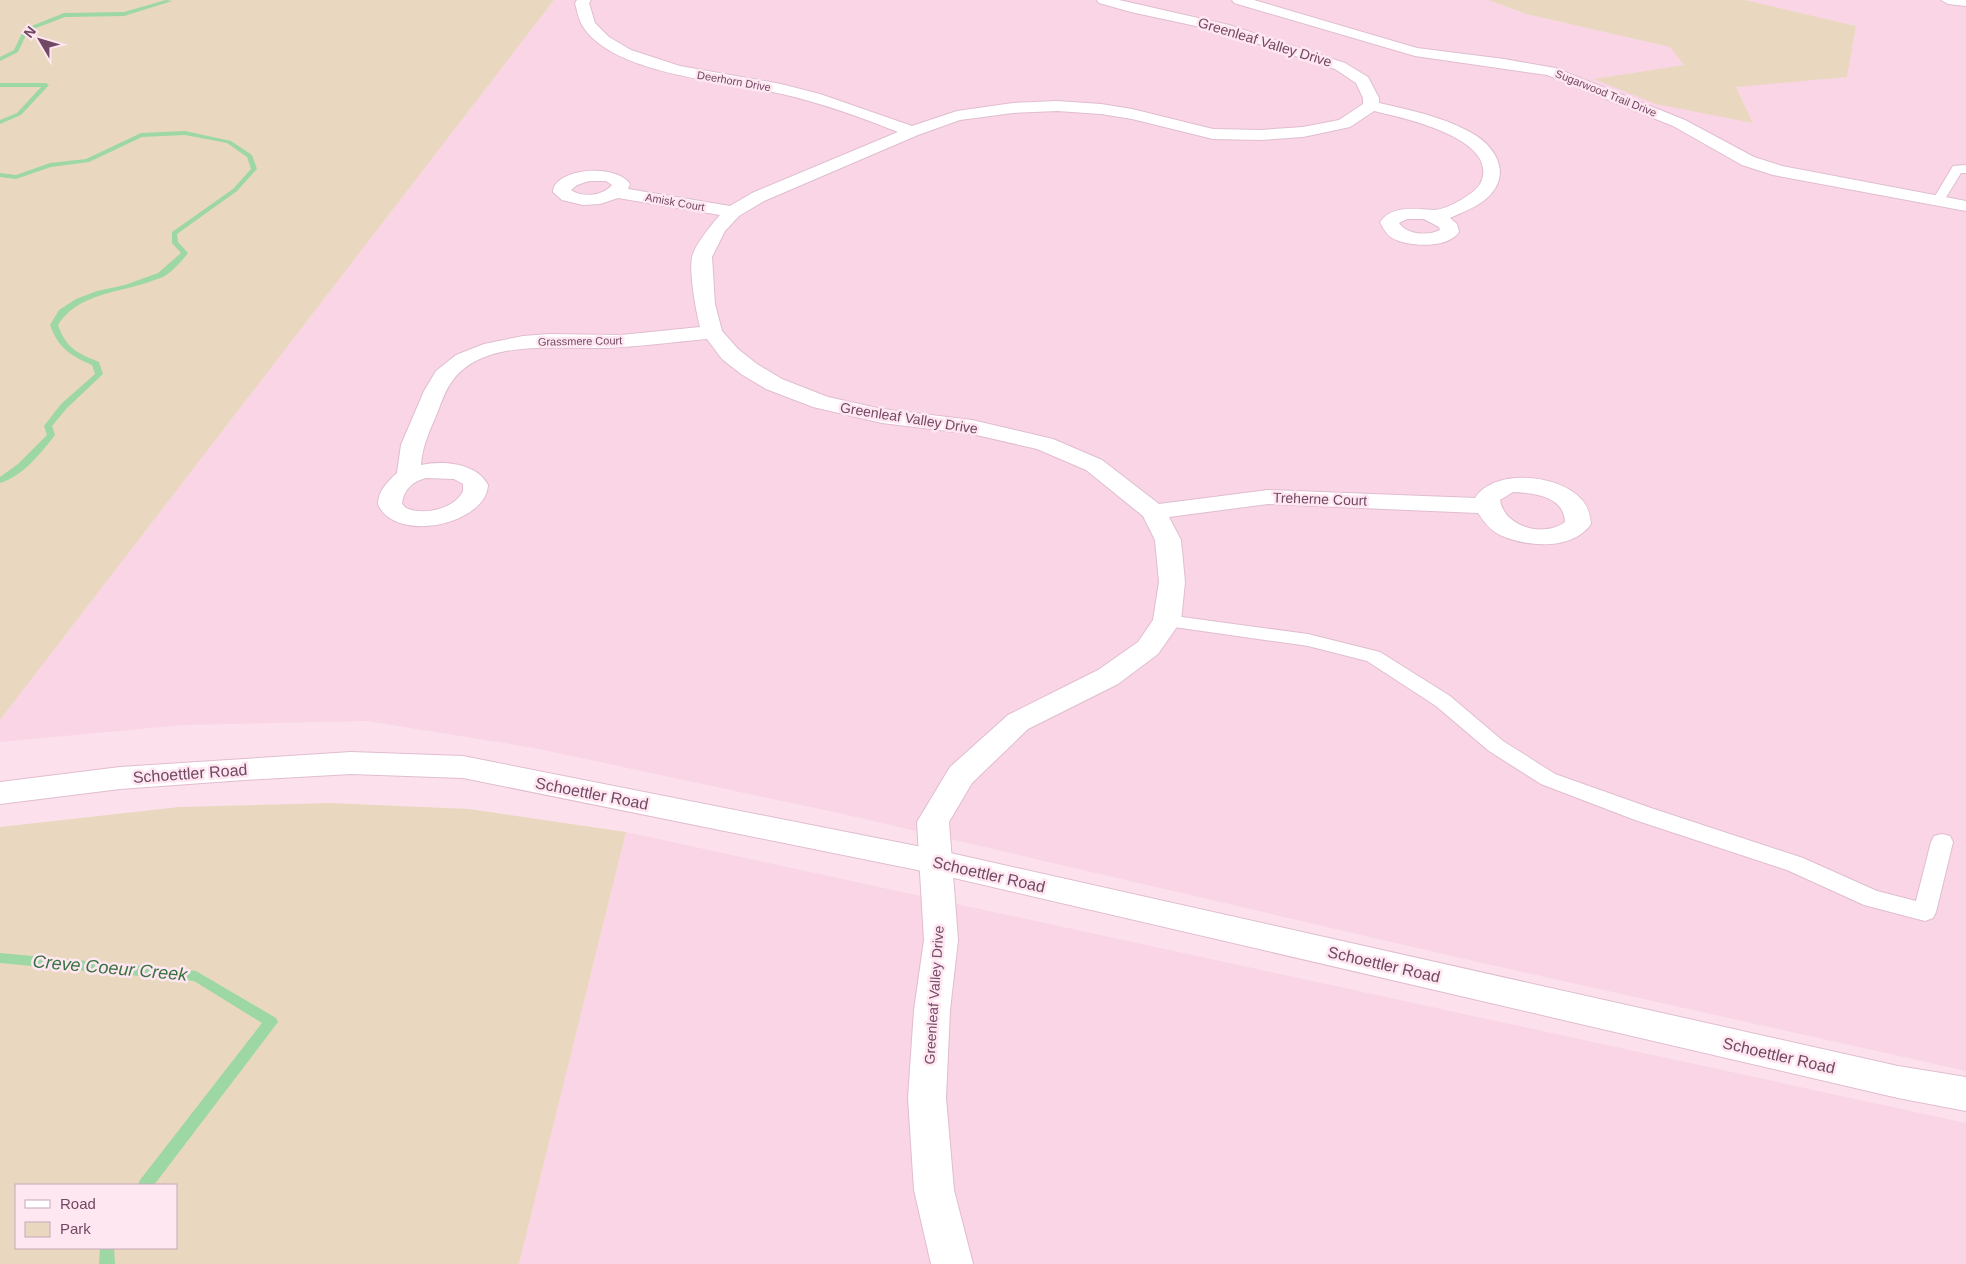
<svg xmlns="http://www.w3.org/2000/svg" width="1966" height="1264" viewBox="0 0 1966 1264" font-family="Helvetica,sans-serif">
<rect width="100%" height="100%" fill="#fce1ec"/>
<g fill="#f9d5e5">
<polygon points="554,0 1488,0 1526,14 1670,47 1685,65 1595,79 1753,123 1736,86 1847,77 1856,26 1745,0 1966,0 1966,1071 1460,958 843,814 534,748 367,721 183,725 0,742 0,720"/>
<polygon points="626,832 1966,1123 1966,1264 519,1264"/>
</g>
<g fill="#e9d8bf" fill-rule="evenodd">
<polygon points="0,0 554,0 0,720"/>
<polygon points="1488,0 1745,0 1856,26 1847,77 1736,87 1753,123 1656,104 1594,79 1684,65 1670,47 1526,14"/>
<path d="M330 803 469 809 626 832 519 1264H0V827L179 807ZM16 1185H176V1248H16Z"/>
</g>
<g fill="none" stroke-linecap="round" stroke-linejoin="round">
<g fill="#9cd7a4" fill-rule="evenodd">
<polygon points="166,0 172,1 124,16 65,17 28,31 18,52 0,61 0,57 14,50 24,29 64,13 124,12"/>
<polygon points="0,83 46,83 49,85 21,115 0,124 0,120 17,113 41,87 0,87"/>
<path d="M185 131 231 141 252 155 257 169 237 191 177 234 178 242 188 253C182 261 172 272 163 277 159 279 153 280 149 282 117 293 77 294 58 325 66 348 77 353 99 362L103 374 67 408 52 426 55 435C41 453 23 476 0 483V477L18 464 47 435 44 426 61 404 95 374 92 365C70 355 59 349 50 325L59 310 76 299 97 291 125 285 158 273 181 253 172 243V232L233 189 251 169 247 157 227 143 185 135 142 137 89 162 51 167 16 179 0 177V173L16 175 50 163 86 159 141 133Z"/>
<polygon points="0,953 196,971 276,1018 278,1022 154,1185 138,1185 140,1180 262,1023 194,981 0,963"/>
<polygon points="100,1248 114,1248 115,1264 99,1264"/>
</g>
<defs>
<g id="service">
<polygon points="1966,165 1966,173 1961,173 1942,204 1934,204 1932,201 1953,166"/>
<polygon points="1167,615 1308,634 1380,652 1450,696 1503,741 1555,774 1651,808 1803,858 1877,891 1916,901 1931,842 1934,836 1942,834 1950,836 1953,842 1936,912 1933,918 1925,921 1864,905 1787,870 1635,820 1541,784 1489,751 1436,706 1367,661 1308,646 1160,625 1158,621 1160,617"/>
</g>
<g id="minor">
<path d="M577 0H591L589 3 595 23 609 37 631 50 680 66 781 84 820 94 912 126 957 111 1013 103 1057 101 1101 104 1132 109 1213 129 1261 130 1303 127 1339 120 1363 104V98L1356 83 1335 69 1219 31 1131 12 1099 3 1097 0H1119L1229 25 1345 63 1368 77 1379 98V103C1409 110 1440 116 1468 131 1494 144 1514 173 1487 198 1477 207 1463 212 1450 218L1457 224 1459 232C1448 249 1408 247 1392 238 1386 234 1383 228 1380 222 1392 205 1415 209 1433 210 1445 211 1477 193 1481 182 1500 138 1400 117 1374 111L1350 127 1303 137 1261 140 1213 139 1132 119 1101 114 1057 111 1013 113 960 120 918 135 764 201 739 216 725 231 712 257 715 304 722 331 738 349 757 364 782 379 828 397 882 409 972 420 1053 439 1102 460 1159 504 1268 490 1475 498C1494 468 1559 474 1581 499 1588 506 1590 514 1591 524 1572 551 1527 547 1500 535 1490 530 1484 522 1478 513L1268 504 1169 517 1181 540 1185 582 1181 621 1158 654 1118 684 1028 729 972 783 949 822 958 940 950 1010 946 1098 954 1190 973 1264H931L914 1190 908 1098 914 1010 924 940 917 822 950 767 1008 715 1098 670 1138 642 1153 620 1159 582 1155 540 1143 516 1086 470 1037 449 972 434 882 423 813 407 766 389 741 374 722 359 707 339C672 342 638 347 604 348 559 349 484 338 453 380 446 389 442 400 438 411 431 428 422 446 421 465 443 460 477 463 488 485 486 525 394 544 378 504 378 491 388 481 397 473L401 445 424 391 436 371 456 355 484 344 523 336 549 334 621 335 700 327C696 311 689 273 692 257 695 245 711 225 720 215L618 198 600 204 583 205 562 200 553 192C553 169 615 162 630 184L628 189 730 206 752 193 898 132C860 117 822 103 782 94 730 82 611 75 582 25 578 18 577 10 575 3ZM589 181H606L612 185C603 196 583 198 571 190L577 185ZM1407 219H1424L1439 227 1440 230C1428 236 1407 235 1399 223ZM426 478 454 479 463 484V491C455 509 423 516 406 508L402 504C403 490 413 481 426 478ZM1513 492C1534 493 1564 496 1565 522 1544 538 1504 527 1500 500Z"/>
<polygon points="1232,0 1254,0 1417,48 1504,59 1555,68 1685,120 1754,157 1782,166 1966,201 1966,211 1773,175 1742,165 1673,126 1547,75 1415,56 1234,3"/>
<polygon points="1941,0 1966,0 1966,6 1948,4"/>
</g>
<polygon id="tertiary" points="351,752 463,756 937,850 1898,1066 1966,1077 1966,1111 1898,1098 937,874 463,778 351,774 244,780 120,789 0,804 0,782 120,767"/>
</defs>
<use href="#service" stroke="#e0bdd0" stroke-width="2"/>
<use href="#minor" stroke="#e0bdd0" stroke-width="2"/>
<use href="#tertiary" stroke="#e0bdd0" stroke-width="2"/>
<use href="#service" fill="#fff" fill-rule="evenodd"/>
<use href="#minor" fill="#fff" fill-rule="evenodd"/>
<use href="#tertiary" fill="#fff" fill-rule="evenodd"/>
</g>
<g text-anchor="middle" stroke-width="5" stroke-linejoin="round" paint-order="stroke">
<g font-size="11" fill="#734864" stroke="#ffe7f1">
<text transform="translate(734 81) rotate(10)" y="4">Deerhorn Drive</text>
<text transform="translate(1606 93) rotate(22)" y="4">Sugarwood Trail Drive</text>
<text transform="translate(675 202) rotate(10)" y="4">Amisk Court</text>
<text transform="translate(580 341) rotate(-1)" y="4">Grassmere Court</text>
</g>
<g font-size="14" fill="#734864" stroke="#ffe7f1">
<text transform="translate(1265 42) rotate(17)" y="5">Greenleaf Valley Drive</text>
<text transform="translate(909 418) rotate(9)" y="5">Greenleaf Valley Drive</text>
<text transform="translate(1320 499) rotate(2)" y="5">Treherne Court</text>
<text transform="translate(934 995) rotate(-86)" y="5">Greenleaf Valley Drive</text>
</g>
<g font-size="16" fill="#734864" stroke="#ffe7f1">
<text transform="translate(190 773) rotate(-4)" y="6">Schoettler Road</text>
<text transform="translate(592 793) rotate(11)" y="6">Schoettler Road</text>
<text transform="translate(989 874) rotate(13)" y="6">Schoettler Road</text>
<text transform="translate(1384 964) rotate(13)" y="6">Schoettler Road</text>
<text transform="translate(1779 1055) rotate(13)" y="6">Schoettler Road</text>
</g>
<g font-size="18" font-style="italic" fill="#397241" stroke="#ffe7f1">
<text transform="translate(110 968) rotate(5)" y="6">Creve Coeur Creek</text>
</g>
</g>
<rect x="15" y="1184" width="162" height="65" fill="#ffe7f1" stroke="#c7a7b9"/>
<rect x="25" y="1200" width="25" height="8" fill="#ffffff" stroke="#c7a7b9"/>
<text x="60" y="1209" font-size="15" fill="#734864">Road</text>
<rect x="25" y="1222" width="25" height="15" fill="#e9d8bf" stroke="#c7a7b9"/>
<text x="60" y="1234" font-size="15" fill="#734864">Park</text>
<g transform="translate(40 40) rotate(308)" stroke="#ffe7f1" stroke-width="4" paint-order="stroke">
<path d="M0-4L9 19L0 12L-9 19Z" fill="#734864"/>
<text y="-8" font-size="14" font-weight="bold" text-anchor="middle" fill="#734864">N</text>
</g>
</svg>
